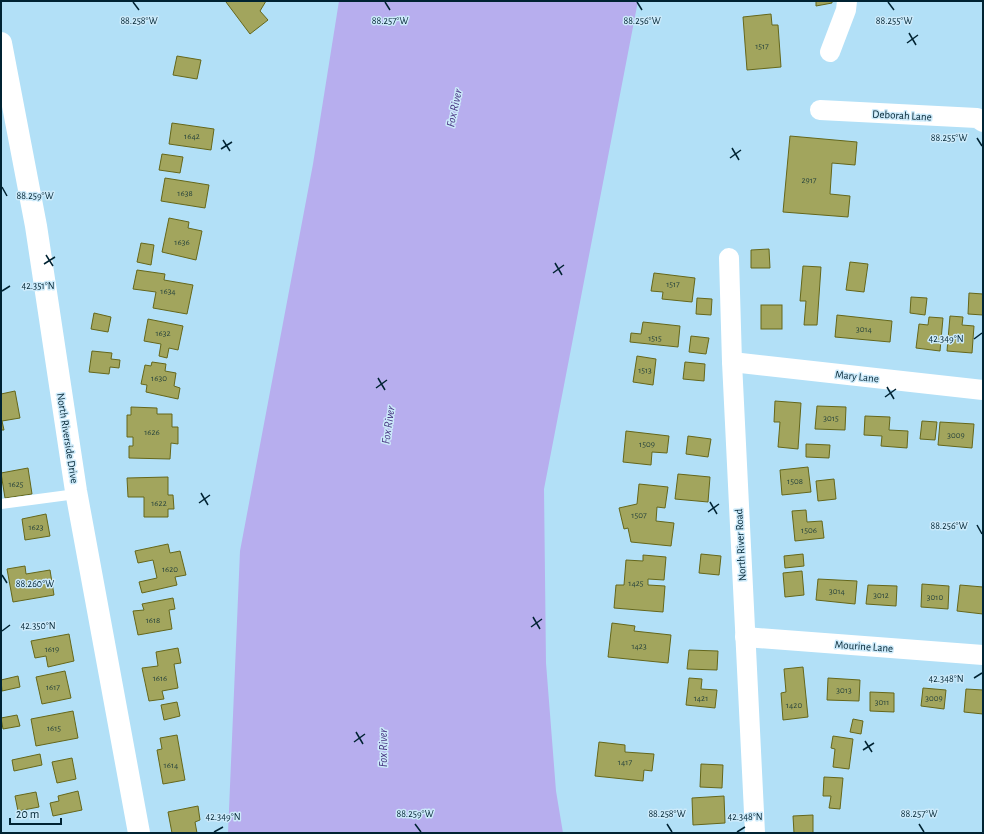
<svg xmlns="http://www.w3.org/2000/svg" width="984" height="834" viewBox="0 0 984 834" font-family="'Alegreya Sans',sans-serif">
<rect width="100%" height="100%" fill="#b2e0f7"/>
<polygon fill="#b7aeee" points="339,1 638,1 544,489 546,663 556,791 563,833 228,833 240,551 313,164"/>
<g fill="#a2a55d" stroke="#65671b">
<polygon points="228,1 266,1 260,11 268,20 250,34 226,2"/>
<polygon points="816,1 832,1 832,3 816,6"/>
<polygon points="771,14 772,25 778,25 781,67 747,70 743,17"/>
<polygon points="177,56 201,60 197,79 173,75"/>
<polygon points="172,123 214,129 211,150 169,144"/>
<polygon points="790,136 857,142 855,165 832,163 830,194 850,196 848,217 783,212"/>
<polygon points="162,154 183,157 180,173 159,170"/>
<polygon points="165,178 209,185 205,208 161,201"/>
<polygon points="169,218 189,222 188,228 202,231 196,260 162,252"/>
<polygon points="141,243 154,245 151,265 137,262"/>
<polygon points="769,249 770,268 751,268 751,250"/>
<polygon points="850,262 868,264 864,292 846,290"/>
<polygon points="803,266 821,267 817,325 804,325 806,301 800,301"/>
<polygon points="137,270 165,274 164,280 193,285 187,314 153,308 156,292 133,289"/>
<polygon points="654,273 695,278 692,302 662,299 663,292 651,291"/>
<polygon points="969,293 983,294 983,315 968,314"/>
<polygon points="911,297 927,298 925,315 910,313"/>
<polygon points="697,298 712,299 711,315 696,314"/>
<rect x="761" y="305" width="21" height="24"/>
<polygon points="94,313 111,317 108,332 91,329"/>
<polygon points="837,315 892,321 890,342 835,337"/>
<polygon points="950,316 963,317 962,325 974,326 972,353 947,351"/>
<polygon points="929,317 943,318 940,351 916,348 919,324 928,325"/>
<polygon points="148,319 183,326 178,350 169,348 167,358 159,356 161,344 144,341"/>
<polygon points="643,322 680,326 678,347 630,342 631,333 641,334"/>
<polygon points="691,336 709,338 706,354 689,352"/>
<polygon points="92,351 112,353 111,359 120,360 119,368 110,367 109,374 89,372"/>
<polygon points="637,356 656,359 653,385 633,382"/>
<polygon points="152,362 166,364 165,371 176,373 174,386 180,388 178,399 146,392 147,385 141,384 145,365 151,366"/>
<polygon points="685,362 705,364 704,381 683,379"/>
<polygon points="15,391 20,418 2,421 4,430 1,430 1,394"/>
<polygon points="775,401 801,403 798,449 778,447 780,422 774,422"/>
<polygon points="817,406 846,407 845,430 815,429"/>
<polygon points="131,407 157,408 157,414 172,414 172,427 178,427 178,444 171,443 170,459 129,458 129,446 133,446 133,437 127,437 127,415 131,415"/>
<polygon points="865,416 890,417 889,430 908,431 907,448 881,446 882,436 864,435"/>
<polygon points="922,421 937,422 935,440 920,439"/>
<polygon points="940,422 974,424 972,448 938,445"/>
<polygon points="626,431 669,436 667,453 652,452 651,465 623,462"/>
<polygon points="688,436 711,439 708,457 686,454"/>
<polygon points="806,444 830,445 829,458 806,457"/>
<polygon points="808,467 811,492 782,495 780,470"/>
<polygon points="28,468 32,494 5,498 1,473"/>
<polygon points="678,474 710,477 708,502 675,499"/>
<polygon points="168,477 168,495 173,495 174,509 168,509 168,517 144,517 144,497 128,497 127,478"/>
<polygon points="834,479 836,499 818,501 816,481"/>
<polygon points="639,484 668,487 665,508 657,507 656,521 674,523 671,546 631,542 628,528 624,529 619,508 637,504"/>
<polygon points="806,510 807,522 822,521 824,538 795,541 792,511"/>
<polygon points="46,514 50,536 25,540 22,519"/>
<polygon points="168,544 170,553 180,551 186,575 175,577 177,585 142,593 139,582 157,578 153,560 138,563 135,551"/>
<polygon points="701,554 721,556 719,575 699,573"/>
<polygon points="803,554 804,566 785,568 784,556"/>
<polygon points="643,555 666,557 664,580 648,579 648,585 665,586 663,612 614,608 616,585 624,585 626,560 643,561"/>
<polygon points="25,566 26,574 50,570 54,595 13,602 7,569"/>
<polygon points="802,571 804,595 785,597 783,573"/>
<polygon points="818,579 857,581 855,604 816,600"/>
<polygon points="922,584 949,586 948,609 921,607"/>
<polygon points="868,585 897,586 896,606 866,604"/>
<polygon points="960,585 983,587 983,614 957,611"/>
<polygon points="173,598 175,609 169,610 172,629 138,635 133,611 144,610 142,604"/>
<polygon points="612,623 635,626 634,631 671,635 668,663 608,657"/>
<polygon points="69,634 74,661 48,667 46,656 35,658 31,641"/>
<polygon points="178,648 181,663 174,664 178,688 162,691 164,699 149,701 142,668 158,666 156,652"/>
<polygon points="689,650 718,651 717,670 687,669"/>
<polygon points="803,667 808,717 783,720 781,693 786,692 784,669"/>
<polygon points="65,671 71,698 42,704 36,677"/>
<polygon points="18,676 20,687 2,691 1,680"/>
<polygon points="689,678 702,679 701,689 717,690 715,708 686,705"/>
<polygon points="828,678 860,680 859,701 827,700"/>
<polygon points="923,688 946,690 944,709 921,706"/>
<polygon points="966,689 983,690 983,714 964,712"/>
<polygon points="870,692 894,693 894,712 870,711"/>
<polygon points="177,702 180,716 164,720 161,705"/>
<polygon points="73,711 78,738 36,746 31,719"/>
<polygon points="17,715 20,726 3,729 1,718"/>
<polygon points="853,719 863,721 861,734 850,732"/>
<polygon points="177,735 185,780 163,784 157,750 162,749 160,738"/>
<polygon points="833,736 853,739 849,769 833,767 835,749 831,748"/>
<polygon points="599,742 625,745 625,752 654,754 652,771 644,770 643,781 595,776"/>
<polygon points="40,754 42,765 14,771 12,760"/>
<polygon points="72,758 76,779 57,783 52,762"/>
<polygon points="701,764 723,765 722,788 700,787"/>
<polygon points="824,777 843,778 840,809 829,808 831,796 823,796"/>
<polygon points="78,791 82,810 53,816 50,803 59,801 58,796"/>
<polygon points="36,792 39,807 18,811 15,796"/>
<polygon points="724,796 725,823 693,825 692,798"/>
<polygon points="198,806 200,820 195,822 197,833 172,833 168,812"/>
<polygon points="813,815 813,833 794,833 793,816"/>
</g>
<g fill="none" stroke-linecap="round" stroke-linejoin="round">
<polyline stroke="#fff" stroke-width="10" points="1,504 76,494"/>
<g stroke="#fff" stroke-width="20">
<polyline points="830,52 846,10 847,1"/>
<polyline points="820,110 977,118 983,122"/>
<polyline points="729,258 732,362 755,833"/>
<polyline points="732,362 983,390"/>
<polyline points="745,637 983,655"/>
</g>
<polyline stroke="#fff" stroke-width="22" points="1,43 36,226 76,491 139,833"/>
</g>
<path fill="none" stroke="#002332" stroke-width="1.5" d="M133 2 139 10M385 2 390 10M637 2 642 10M888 2 894 10M909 33 916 45M907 43 918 35M977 138 982 146M223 140 230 151M732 148 739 160M221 149 232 142M730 158 741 150M2 187 7 196M46 255 53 266M555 263 562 275M44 264 55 257M553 273 564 265M2 291 10 286M974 339 982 333M378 378 385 390M887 387 894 399M376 388 387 380M885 397 896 389M201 493 208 505M710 502 717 514M199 503 210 495M708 512 719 504M977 525 982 534M2 575 7 583M533 617 540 629M531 627 542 619M2 631 10 625M974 678 982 673M356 732 363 744M865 741 872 752M354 742 365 734M863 750 874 743M415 824 421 832M667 824 672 832M919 824 924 832M214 832 223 827M737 832 745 827"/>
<g text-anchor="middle" stroke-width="3" stroke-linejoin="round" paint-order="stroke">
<g font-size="9" fill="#28443d">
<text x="762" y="49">1517</text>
<text x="192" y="139">1642</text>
<text x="809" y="183">2917</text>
<text x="185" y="196">1638</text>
<text x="182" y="245">1636</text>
<text x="673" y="287">1517</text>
<text x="168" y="294">1634</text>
<text x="864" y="332">3014</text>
<text x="163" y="336">1632</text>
<text x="655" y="341">1515</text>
<text x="645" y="373">1513</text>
<text x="159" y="381">1630</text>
<text x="831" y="421">3015</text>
<text x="152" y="435">1626</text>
<text x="956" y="438">3009</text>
<text x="647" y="447">1509</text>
<text x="795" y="484">1508</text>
<text x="16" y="487">1625</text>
<text x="159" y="506">1622</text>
<text x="639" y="518">1507</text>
<text x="36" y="530">1623</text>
<text x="809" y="533">1506</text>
<text x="170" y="572">1620</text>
<text x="636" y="586">1425</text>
<text x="837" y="594">3014</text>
<text x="881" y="598">3012</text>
<text x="935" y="600">3010</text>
<text x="153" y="623">1618</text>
<text x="639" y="649">1423</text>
<text x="52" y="652">1619</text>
<text x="160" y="681">1616</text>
<text x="53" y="690">1617</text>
<text x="844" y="693">3013</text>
<text x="701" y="701">1421</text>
<text x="934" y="701">3009</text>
<text x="882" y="705">3011</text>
<text x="794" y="708">1420</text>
<text x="54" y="731">1615</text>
<text x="625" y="765">1417</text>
<text x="171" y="768">1614</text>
</g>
<g font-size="11" fill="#002332" stroke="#cceafa">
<text transform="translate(902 115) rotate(3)" y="4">Deborah Lane</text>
<text transform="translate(857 376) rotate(6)" y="4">Mary Lane</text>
<text transform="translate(68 438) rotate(81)" y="4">North Riverside Drive</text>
<text transform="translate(740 545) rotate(-93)" y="4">North River Road</text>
<text transform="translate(864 646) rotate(4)" y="4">Mourine Lane</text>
</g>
<g font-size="12" font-style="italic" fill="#483681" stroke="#cceafa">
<text transform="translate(454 108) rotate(-78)" y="4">Fox River</text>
<text transform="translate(388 425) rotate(-82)" y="4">Fox River</text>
<text transform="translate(383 748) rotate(-90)" y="4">Fox River</text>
</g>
</g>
<g font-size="10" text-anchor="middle" fill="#002332" stroke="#cceafa" stroke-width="3" stroke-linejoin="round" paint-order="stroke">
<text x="139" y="24">88.258°W</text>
<text x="390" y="24">88.257°W</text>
<text x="642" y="24">88.256°W</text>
<text x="894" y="24">88.255°W</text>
<text x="949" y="141">88.255°W</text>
<text x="35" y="199">88.259°W</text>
<text x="38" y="289">42.351°N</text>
<text x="946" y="342">42.349°N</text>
<text x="949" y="529">88.256°W</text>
<text x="35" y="587">88.260°W</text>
<text x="38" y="629">42.350°N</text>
<text x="946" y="682">42.348°N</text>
<text x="415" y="817">88.259°W</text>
<text x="667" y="817">88.258°W</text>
<text x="919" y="817">88.257°W</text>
<text x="223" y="820">42.349°N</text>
<text x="745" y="820">42.348°N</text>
</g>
<rect width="984" height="834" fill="none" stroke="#002332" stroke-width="4"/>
<path d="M10 818v6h51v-6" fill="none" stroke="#002332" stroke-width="2"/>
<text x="16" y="818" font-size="12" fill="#002332" stroke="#cceafa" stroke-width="3" paint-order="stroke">20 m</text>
</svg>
